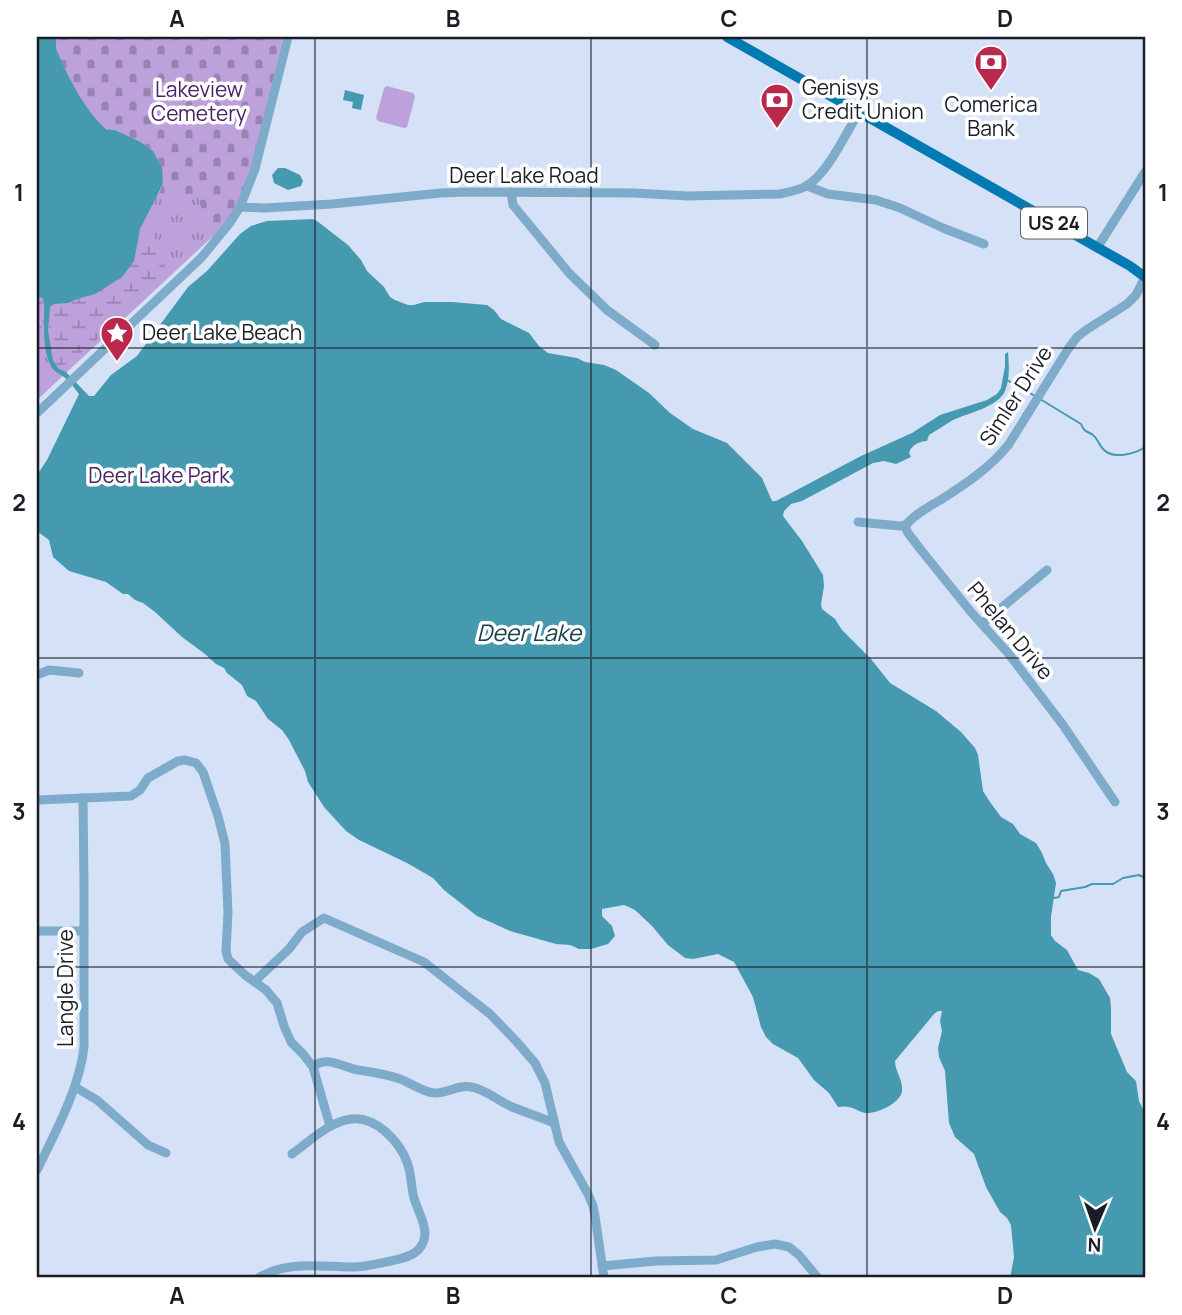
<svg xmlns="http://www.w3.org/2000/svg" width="1182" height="1315" viewBox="0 0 1182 1315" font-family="Manrope,sans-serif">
<defs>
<pattern id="grass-tufts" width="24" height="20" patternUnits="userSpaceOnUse" patternTransform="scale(1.75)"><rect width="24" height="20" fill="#bca1da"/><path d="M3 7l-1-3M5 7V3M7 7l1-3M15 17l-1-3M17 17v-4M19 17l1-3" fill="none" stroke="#9883b1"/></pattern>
<pattern id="wetland-marsh" width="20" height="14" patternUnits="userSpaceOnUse" patternTransform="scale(1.75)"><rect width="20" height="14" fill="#bca1da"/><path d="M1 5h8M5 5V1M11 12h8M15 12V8" fill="none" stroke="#9883b1"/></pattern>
<pattern id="cemetery-stones" width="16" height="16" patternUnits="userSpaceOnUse" patternTransform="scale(1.75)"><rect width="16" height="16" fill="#bca1da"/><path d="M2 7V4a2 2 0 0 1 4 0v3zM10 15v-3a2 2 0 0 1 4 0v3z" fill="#9883b1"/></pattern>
</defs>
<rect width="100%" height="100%" fill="#d5e1f7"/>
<polygon fill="url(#grass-tufts)" points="159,193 198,193 211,238 37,400 37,265"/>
<g fill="url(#wetland-marsh)">
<path d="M140 229C160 235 171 258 162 277 158 284 144 295 138 301 113 324 88 350 59 369 45 352 50 327 50 307L54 304 72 302 125 273 134 261Z"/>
<polygon points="37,296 44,297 46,308 43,326 37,331"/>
</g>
<path fill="url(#cemetery-stones)" d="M56 37H283C277 63 271 90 264 116 255 155 245 213 211 238L197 194 159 193 163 184 153 151 139 141 115 130 107 129C83 110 69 80 58 53 55 48 57 42 56 37Z"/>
<polygon fill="#bca1da" points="387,86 413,93 415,97 407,127 404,128 378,121 376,118 384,88"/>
<g fill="#459ab0">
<path d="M37 37H56C57 42 55 48 58 53 70 81 84 109 106 129L115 130 139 141 153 151 162 168 163 184 140 229 134 261 122 277 95 294 77 299 68 303 54 304 50 307 48 331 53 361 59 369 66 372 89 396H94L111 375 137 356 188 287 207 271 240 234 251 226 267 221 313 219 317 221 348 245 361 260 367 271 384 287 390 297 395 300 408 305H414L424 302H452L487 305 494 310 501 319 529 333 539 346 548 353 577 358 585 362 604 365 616 370 649 393 670 413 693 429 727 443 762 478 772 501H776L861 456 912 433 940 415 987 400 997 394 1001 388 1005 366V354L1008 352C1009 364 1010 379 1005 391 998 407 968 413 953 420 945 425 937 430 929 435L927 441C920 441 911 445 909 453L911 457 896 464 884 461 873 463 802 501 791 504 784 511 783 516 802 541 823 575 824 586 821 604 822 609 835 619 842 630 871 659 890 683 936 711 961 732 975 748 978 755 983 791 990 802 1001 817 1013 824 1020 834 1036 843 1041 851 1046 863 1053 874 1056 883 1051 917V935L1055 941 1067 950 1078 970 1089 973 1099 979 1110 998 1111 1008V1034L1127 1072 1136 1081 1139 1101 1145 1113V1278H1010L1014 1257 1011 1225 1007 1218 1000 1212 986 1187 974 1154 955 1137 949 1123 945 1071 939 1057 938 1048 942 1031 940 1021 942 1011H938L934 1014 895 1061C895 1071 902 1078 902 1088 904 1101 881 1112 870 1113 861 1114 856 1108 848 1107 845 1106 841 1107 838 1107L829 1093 814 1080 798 1058 773 1044 766 1037 761 1027 753 997 734 962 718 954 693 959 685 958 668 945 652 926 635 910 624 905 602 909V916L612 926 615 936 608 944 591 949H579L570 945 556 944 510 931 477 916 444 890 433 878 407 863 359 840 346 831 324 807 308 782 305 771 289 740 282 730 268 719 256 701 247 696 242 685 227 673 224 668 216 664 205 654 182 637 155 612 143 603 135 600 128 594H123L106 582 69 571 53 557 49 540 37 531V475L47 460 79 394C74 388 70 381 64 377 59 373 54 372 51 366 41 349 45 318 44 299L37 296Z"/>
<polygon points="345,90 364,95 361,110 352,108 353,102 343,100"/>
<polygon points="278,168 285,168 300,175 303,181 301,186 288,190 274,183 272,175"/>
</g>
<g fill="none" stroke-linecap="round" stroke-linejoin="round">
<g stroke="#459ab0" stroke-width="2">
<polyline points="1007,380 1035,396"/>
<path d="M1040 399 1081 424C1084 432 1087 431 1093 435 1098 439 1099 445 1103 449 1113 460 1135 454 1145 447"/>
<polyline points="1054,898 1059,897 1061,891 1085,887 1092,884 1113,884 1123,878 1139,875 1145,878"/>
</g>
<g stroke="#7eabca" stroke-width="9">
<polyline points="807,186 828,194 876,200 900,208 943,228 984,244"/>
<polyline points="511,192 513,205 569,273 607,310 655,345"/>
<path d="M240 207 265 208 332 204 441 193 469 192 634 193 688 196 779 194C788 192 798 191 806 186 827 175 846 133 859 112"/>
<polyline points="1097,248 1145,172"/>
<polyline points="37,413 201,258 229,224 240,207 255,169 288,37"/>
<polyline points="858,522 900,526 906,525"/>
<path d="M906 525C915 514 930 506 942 499 967 483 991 467 1009 444L1068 349 1077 337 1086 330 1127 304 1136 295 1145 277"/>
<polyline points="906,525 906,529 908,533 921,550 971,612 1008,653 1063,725 1115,802"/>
<polyline points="982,624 1047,570"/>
<polyline points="37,675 49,670 79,673"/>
<polyline points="37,800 131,796 140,790 148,778 178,761 185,760 196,763 203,772 218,816 225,844 228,913 226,951 228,959 245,975 266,990 277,1003 284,1026 291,1042 303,1054 313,1067 330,1126"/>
<polyline points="37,931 84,931"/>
<polyline points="255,981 289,949 302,932 324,918 424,962 490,1014 516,1041 535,1063 545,1083 559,1142 588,1194 593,1206 595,1216 604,1278"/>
<path d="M313 1067C326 1055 342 1067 358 1070 372 1072 386 1074 400 1079 411 1083 422 1092 434 1093 447 1094 458 1084 471 1087 485 1089 497 1100 510 1106 524 1112 540 1117 554 1123"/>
<polyline points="75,1087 97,1100 148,1145 166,1153"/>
<path d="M37 1170C55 1133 80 1087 84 1047V886L83 798"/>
<polyline points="602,1266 656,1261 716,1260 757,1247 775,1244 789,1247 799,1255 818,1278"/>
<path d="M258 1278C288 1260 319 1267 352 1267 366 1267 381 1263 395 1260 403 1258 413 1256 419 1249 434 1232 416 1211 413 1194 411 1183 411 1172 407 1162 399 1141 376 1116 351 1119 329 1122 310 1141 292 1154"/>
</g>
<polyline stroke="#007ab2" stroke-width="10" points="727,37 1130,266 1145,277"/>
</g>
<path fill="none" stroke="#191d25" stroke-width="2" stroke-opacity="0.55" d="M315 37V1278M591 37V1278M867 37V1278M37 348H1145M37 658H1145M37 967H1145"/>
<defs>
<symbol id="bank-pin" viewBox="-11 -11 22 30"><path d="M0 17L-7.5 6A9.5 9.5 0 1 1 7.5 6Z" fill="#ba294b" stroke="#fff"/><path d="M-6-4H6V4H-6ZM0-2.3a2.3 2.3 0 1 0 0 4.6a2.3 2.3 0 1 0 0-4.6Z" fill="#fff"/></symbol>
<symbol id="sight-pin" viewBox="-11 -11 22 30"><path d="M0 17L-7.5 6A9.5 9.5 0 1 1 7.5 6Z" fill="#ba294b" stroke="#fff"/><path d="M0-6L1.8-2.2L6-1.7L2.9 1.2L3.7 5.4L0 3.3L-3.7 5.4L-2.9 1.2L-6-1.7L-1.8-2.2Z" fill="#fff"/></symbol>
</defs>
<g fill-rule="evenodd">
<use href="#bank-pin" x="972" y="43" width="38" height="52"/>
<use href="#bank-pin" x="758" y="81" width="38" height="52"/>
<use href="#sight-pin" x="98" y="314" width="38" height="52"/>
</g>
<g text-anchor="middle" stroke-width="7" stroke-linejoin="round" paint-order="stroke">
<rect fill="#fff" stroke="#5e6166" stroke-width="2" x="1021" y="207.5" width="66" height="31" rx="5"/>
<g font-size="19" font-weight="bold" fill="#191d25">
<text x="1054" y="230">US 24</text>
</g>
<g font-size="21" fill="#191d25" stroke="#fff" text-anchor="start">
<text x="802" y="95">Genisys<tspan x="802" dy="24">Credit Union</tspan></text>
<text x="991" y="112" text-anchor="middle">Comerica<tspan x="991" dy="24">Bank</tspan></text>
<text x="142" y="340">Deer Lake Beach</text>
</g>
<g font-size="21" fill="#492368" stroke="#fff">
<text x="199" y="97">Lakeview<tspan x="199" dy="24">Cemetery</tspan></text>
<text x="159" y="483">Deer Lake Park</text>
</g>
<g font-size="21" fill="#191d25" stroke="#fff">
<text x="524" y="183">Deer Lake Road</text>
<text transform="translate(1016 396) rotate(-57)" y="7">Simler Drive</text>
<text transform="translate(1010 631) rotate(50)" y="7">Phelan Drive</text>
<text transform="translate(66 988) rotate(-90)" y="7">Langle Drive</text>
</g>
<g font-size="23" font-style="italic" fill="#19414a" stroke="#fff">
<text x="529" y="641">Deer Lake</text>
</g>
</g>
<rect width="1182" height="1315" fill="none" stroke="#ffffff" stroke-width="77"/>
<g transform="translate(1095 1228) rotate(182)" stroke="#ffffff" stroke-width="5" paint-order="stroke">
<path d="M0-5L12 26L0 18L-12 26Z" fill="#191d25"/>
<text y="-10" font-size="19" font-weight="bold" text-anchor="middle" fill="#191d25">N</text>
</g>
<rect x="38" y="38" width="1106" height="1238" fill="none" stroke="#191d25" stroke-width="2.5"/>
<g font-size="23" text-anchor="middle" font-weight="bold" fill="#191d25">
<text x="177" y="27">A</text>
<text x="453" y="27">B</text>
<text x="729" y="27">C</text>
<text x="1005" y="27">D</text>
<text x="19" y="201">1</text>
<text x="1163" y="201">1</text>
<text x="19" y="511">2</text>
<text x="1163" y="511">2</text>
<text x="19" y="820">3</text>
<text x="1163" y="820">3</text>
<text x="19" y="1130">4</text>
<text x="1163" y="1130">4</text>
<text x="177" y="1304">A</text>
<text x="453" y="1304">B</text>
<text x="729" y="1304">C</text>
<text x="1005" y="1304">D</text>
</g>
</svg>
